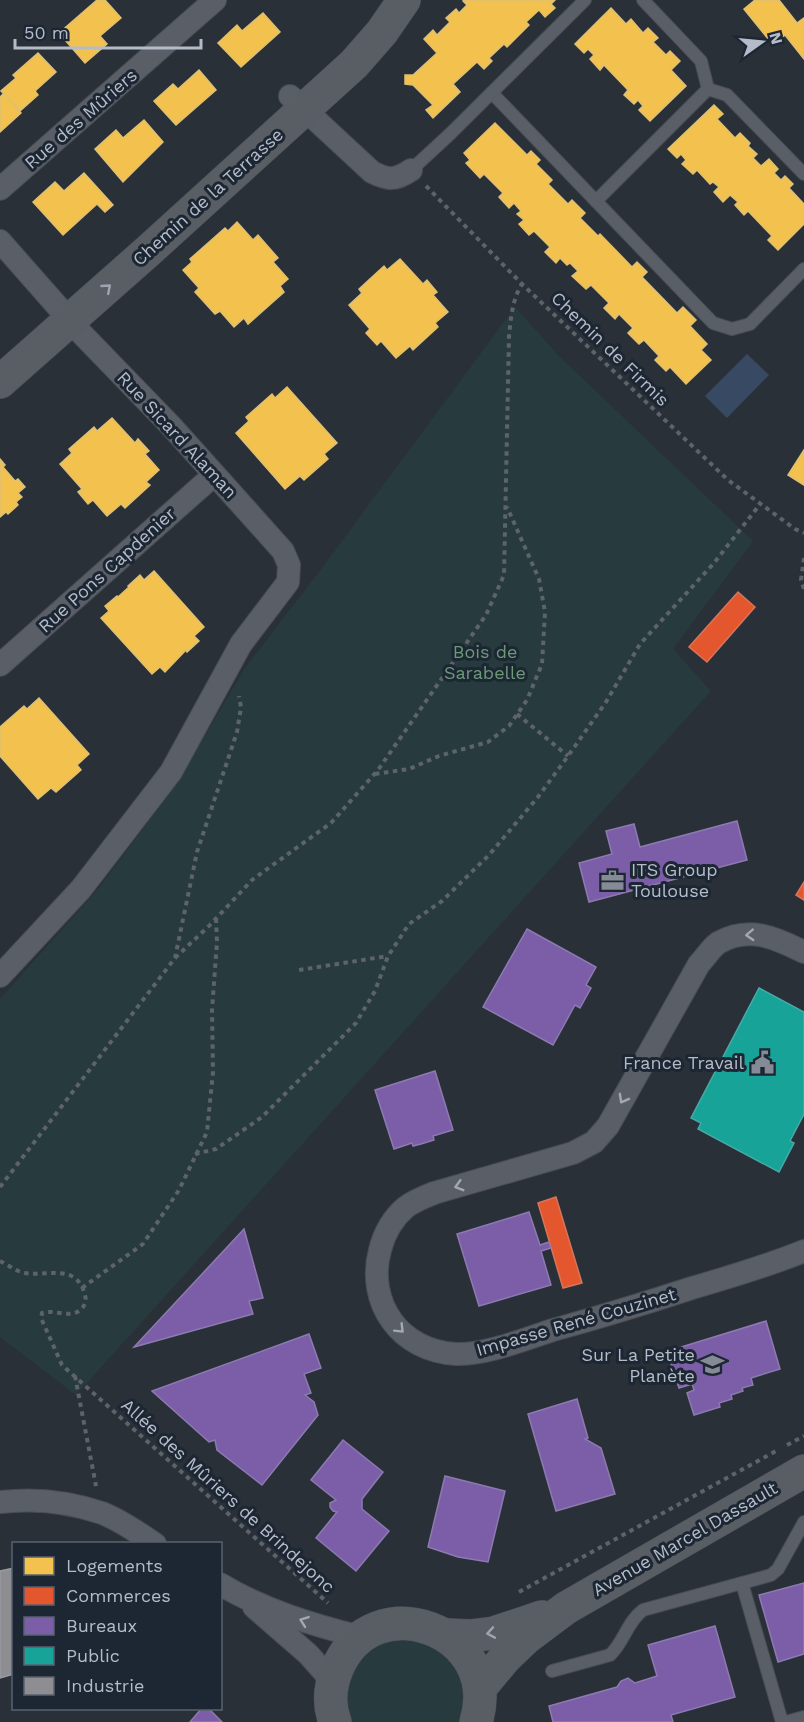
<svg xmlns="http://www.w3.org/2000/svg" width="804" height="1722" viewBox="0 0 804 1722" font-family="'Work Sans',sans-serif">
<rect width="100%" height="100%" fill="#2a3038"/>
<g fill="#273a3e">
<polygon points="515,307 559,356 753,541 673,649 711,691 76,1395 0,1337 0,999 98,889 175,786 245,668 319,572"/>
<polygon points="408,1636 449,1655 465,1685 462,1722 348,1722 347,1719 348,1676 375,1644"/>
</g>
<polygon fill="#384963" points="747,354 769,375 727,418 705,396"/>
<g fill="#f2c14e" stroke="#dfc073" stroke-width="1.5">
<polygon points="97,0 105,0 121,18 100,36 107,44 85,63 59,33"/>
<polygon points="465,0 555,0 551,4 555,8 545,17 539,10 526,22 529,25 507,47 504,44 489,58 492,61 484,69 477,62 453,84 460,92 433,118 426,110 433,105 413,85 405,84 405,75 413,75 437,53 424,39 433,30 437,35 450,22 446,18 456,9 459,13 467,5 463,1"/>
<polygon points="755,0 779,0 797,23 804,18 804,59 785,35 773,45 744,9"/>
<polygon points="611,8 626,24 631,19 643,33 648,28 658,38 653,42 666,55 670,51 680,61 671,70 686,86 650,121 639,110 643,106 638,100 634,104 624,95 628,90 604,65 600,70 590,59 594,55 588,49 584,53 575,44"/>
<polygon points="263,13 280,32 241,67 218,43 237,25 242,31"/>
<polygon points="38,53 56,72 35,91 38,95 20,111 1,91 16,78 13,75"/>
<polygon points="199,70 216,90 176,125 154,101 173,84 178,89"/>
<polygon points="4,93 21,113 0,132 0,97"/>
<polygon points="714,105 723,114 717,119 735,138 740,133 750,143 748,146 757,154 753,158 761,166 769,159 778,169 774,173 781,180 785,176 793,184 789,188 804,204 804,224 778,250 768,240 772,236 748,211 744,215 735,205 738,202 730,195 723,202 714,192 719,187 713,182 710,184 697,170 693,174 682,164 686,160 681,154 677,158 668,149"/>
<polygon points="144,120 163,142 123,182 95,149 116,130 123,138"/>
<polygon points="495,123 527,155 531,151 540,160 536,164 552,180 548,184 568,204 572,200 585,213 580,218 598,236 600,234 632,267 637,262 647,272 642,277 677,313 683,307 696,320 690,326 707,344 701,350 711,360 686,384 670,367 666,371 655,360 659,356 644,340 639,344 628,333 633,328 619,314 615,319 604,308 609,303 591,285 586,289 572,276 578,271 570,263 567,265 560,258 556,263 545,252 550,247 534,231 529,235 519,224 524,220 517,214 521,211 514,203 509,208 499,197 503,193 484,174 480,178 466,163 470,160 464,153"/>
<polygon points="84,173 113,205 105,212 97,204 63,235 33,202 55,182 64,191"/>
<polygon points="237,222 253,240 258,235 278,258 273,262 288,279 280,286 284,292 248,324 244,318 234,327 220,311 215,314 195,292 199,288 183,270 192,262 190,259 225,228 228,231"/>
<polygon points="400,259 423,284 427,280 437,292 433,295 448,312 435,323 438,327 413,350 410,346 396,358 381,341 377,345 366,333 370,329 349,305 362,293 359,289 384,266 387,270"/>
<polygon points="287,387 337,443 324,454 328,459 304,480 300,476 285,489 236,433 249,421 246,417 272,394 275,398"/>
<polygon points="112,418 135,443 138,439 149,451 145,454 159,470 146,482 150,485 125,508 121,504 107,516 93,500 88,504 78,492 82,489 60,464 72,453 69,449 94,427 97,431"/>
<polygon points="804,450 804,485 788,475"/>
<polygon points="0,459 5,465 3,467 15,481 18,479 25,487 18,493 22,497 16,502 18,505 8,514 6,512 0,517"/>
<polygon points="154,571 204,627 194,636 199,641 187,652 186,650 165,672 160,667 152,674 101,618 109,611 105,606 117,596 118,597 129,587 128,586 140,575 144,580"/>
<polygon points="39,698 89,754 77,765 81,770 56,792 51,788 38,799 0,756 0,727 24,706 27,709"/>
</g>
<g fill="#e4572e" stroke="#d6755c" stroke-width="1.5">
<polygon points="738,592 755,607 707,662 689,647"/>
<polygon points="804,882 804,900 796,895"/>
<polygon points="556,1197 582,1283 563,1288 538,1203"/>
</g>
<g fill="#7b5ea7" stroke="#8c7ab1" stroke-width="1.5">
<polygon points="737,821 747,860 589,902 579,863 612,854 606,831 634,824 640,847"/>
<polygon points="527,929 596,967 586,985 591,988 580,1008 575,1005 553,1045 483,1007"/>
<polygon points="435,1071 453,1130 433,1136 434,1140 421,1144 413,1146 412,1143 394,1149 375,1090"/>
<polygon points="529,1212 540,1245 549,1242 551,1248 541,1251 551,1285 479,1306 457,1234"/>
<polygon points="244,1229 263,1298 249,1301 253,1314 134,1347"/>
<polygon points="766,1321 780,1369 751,1378 753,1385 742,1388 743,1391 731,1395 732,1399 719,1403 720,1407 694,1415 687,1393 694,1390 692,1384 679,1388 671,1364 682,1360 678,1348"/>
<polygon points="309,1334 321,1368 304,1374 311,1393 305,1395 314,1402 318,1415 262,1485 217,1450 215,1440 209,1442 152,1391"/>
<polygon points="577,1399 588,1438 585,1439 601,1448 615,1494 556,1511 528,1414"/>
<polygon points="343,1440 383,1472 362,1499 362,1509 389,1531 356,1571 316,1538 337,1512 333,1511 330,1507 330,1503 336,1500 311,1480"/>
<polygon points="445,1476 505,1491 488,1562 458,1557 428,1547"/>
<polygon points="804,1583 804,1654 778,1662 759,1595"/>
<polygon points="715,1626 735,1697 671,1715 673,1722 553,1722 549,1706 617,1687 621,1681 628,1678 635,1683 657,1676 648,1645"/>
<polygon points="202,1708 208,1708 222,1722 190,1722"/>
</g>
<polygon fill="#17a398" stroke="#46aaa7" stroke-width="1.5" points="759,988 804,1012 804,1114 790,1141 794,1143 779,1172 698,1129 701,1123 691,1118"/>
<polygon fill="#8d8d92" stroke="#999ba2" stroke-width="1.5" points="14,1568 14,1674 0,1678 0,1571"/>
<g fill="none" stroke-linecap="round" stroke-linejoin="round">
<defs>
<g id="lane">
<polyline points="643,0 701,61 708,89 727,95 804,174"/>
<polyline points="492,93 713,323 732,329 750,324 804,269"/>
<polyline points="411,170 450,134 585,0"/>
<polyline points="596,201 708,89"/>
<polyline points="742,1583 782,1722"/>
<path d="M552 1671 610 1655C624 1642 627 1622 643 1610L771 1575 778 1569 804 1522"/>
<polyline points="786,1722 804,1717"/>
</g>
<g id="street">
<path d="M290 96 372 172C388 180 395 181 411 170"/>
<polyline points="0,189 215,0"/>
<polyline points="0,241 81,333 172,427 283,551 289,565 288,582 241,644 171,772 81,889 0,976"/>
<polyline points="0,665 214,475"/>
<path d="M804 952C776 938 749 925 718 943 711 948 705 958 699 964L608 1126 594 1142 573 1153 434 1193C424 1197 414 1201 406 1207 393 1218 384 1234 380 1250 366 1303 400 1351 456 1354 486 1355 525 1339 553 1330 600 1317 646 1303 692 1288 730 1277 767 1266 804 1251"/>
<path d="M0 1502C34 1498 70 1502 102 1513 120 1520 139 1533 155 1544"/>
<path d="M220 1584C263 1610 313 1625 361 1637"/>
<polyline points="254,1607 308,1654 332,1681"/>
</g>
<g id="secondary">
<polyline points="0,382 147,252 354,64 382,32 404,0"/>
<polyline points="447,1635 470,1636 494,1633 542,1617"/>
<polyline points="480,1688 505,1658 526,1638 566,1608 804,1471"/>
<path d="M335 1722C328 1704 330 1686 337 1669 373 1582 504 1631 476 1722"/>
</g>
</defs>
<use href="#lane" stroke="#484c53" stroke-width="14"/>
<use href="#street" stroke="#484c53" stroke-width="24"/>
<use href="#secondary" stroke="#484c53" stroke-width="34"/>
<g stroke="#5d636a" stroke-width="4" stroke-dasharray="4.5 4.5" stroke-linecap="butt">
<polyline points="426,186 522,284 728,480 795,529 804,533"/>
<polyline points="804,558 801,580 804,589"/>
<polyline points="517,714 568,756"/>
<polyline points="375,774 409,769 439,756 488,742 509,726 527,700 542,664 545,612 539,579 507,507"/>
<path d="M175 958 210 925 252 880 331 823 378 770 486 615 504 575 509 336C511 318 512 300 522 284"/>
<polyline points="299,970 388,956"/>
<polyline points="195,1154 216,1149 262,1117 356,1023 375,991 388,956 409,924 442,901 489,855 538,797 568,756 606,702 640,644 714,563 761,503"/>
<polyline points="0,1187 175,958 197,852 237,732 241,707 239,696"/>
<path d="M0 1261C7 1264 14 1270 21 1272 42 1279 76 1260 85 1295 87 1301 84 1308 79 1311 68 1318 54 1309 42 1313L41 1318 62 1365 328 1603"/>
<polyline points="82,1288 143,1244 179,1190 207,1132 213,1072 212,1010 217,942 216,918"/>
<polyline points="75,1376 96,1486"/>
<polyline points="787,1445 804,1436"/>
<polyline points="519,1592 776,1451"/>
</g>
<use href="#lane" stroke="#5a5e66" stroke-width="12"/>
<use href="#street" stroke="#5a5e66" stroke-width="22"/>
<use href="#secondary" stroke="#595d64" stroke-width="33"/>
</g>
<defs><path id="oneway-chevron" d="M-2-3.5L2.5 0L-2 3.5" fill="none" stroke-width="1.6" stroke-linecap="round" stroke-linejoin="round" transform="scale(1.5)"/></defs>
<g stroke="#9da4b0">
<use href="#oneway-chevron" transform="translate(107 288) rotate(-41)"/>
<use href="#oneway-chevron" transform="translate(491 1633) rotate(170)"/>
</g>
<g stroke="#a2a9b5">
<use href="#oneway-chevron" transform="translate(750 935) rotate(177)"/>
<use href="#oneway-chevron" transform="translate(623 1099) rotate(119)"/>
<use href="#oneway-chevron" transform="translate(459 1186) rotate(164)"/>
<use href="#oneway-chevron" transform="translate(400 1329) rotate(45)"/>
<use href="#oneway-chevron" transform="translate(304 1621) rotate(-160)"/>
</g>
<defs>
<symbol id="office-bare" viewBox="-9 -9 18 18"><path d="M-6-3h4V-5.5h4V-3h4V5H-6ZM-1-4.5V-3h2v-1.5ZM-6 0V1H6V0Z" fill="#848b96" stroke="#1d2633" stroke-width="2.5" paint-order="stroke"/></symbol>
<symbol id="civic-bare" viewBox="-9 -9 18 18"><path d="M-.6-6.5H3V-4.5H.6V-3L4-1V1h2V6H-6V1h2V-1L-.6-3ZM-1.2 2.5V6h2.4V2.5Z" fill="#848b96" stroke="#1d2633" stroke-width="2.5" paint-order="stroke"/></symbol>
<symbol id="school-bare" viewBox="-9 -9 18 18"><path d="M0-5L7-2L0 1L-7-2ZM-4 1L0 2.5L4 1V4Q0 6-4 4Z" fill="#848b96" stroke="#1d2633" stroke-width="2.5" paint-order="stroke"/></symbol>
</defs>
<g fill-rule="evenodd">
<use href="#office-bare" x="596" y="864" width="33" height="33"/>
<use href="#civic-bare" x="746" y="1046" width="33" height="33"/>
<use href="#school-bare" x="696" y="1348" width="33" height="33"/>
</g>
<g text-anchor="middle" stroke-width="6" stroke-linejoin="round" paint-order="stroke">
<g font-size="18" fill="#b4bcc9" stroke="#1d2633">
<text transform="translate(81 119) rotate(-41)" y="6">Rue des Mûriers</text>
<text transform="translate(208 197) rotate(-42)" y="6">Chemin de la Terrasse</text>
<text transform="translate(610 349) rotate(44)" y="6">Chemin de Firmis</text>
<text transform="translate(177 435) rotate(47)" y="6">Rue Sicard Alaman</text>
<text transform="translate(107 570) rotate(-42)" y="6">Rue Pons Capdenier</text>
<text transform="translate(576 1322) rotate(-16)" y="6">Impasse René Couzinet</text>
<text transform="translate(228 1496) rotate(42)" y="6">Allée des Mûriers de Brindejonc</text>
<text transform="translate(685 1539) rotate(-30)" y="6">Avenue Marcel Dassault</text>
</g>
<g font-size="18" fill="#6b9a76" stroke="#1d2633">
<text x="485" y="658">Bois de<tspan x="485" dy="21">Sarabelle</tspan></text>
</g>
<g font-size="18" fill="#b4bcc9" stroke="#1d2633" text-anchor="end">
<text x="631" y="876" text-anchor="start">ITS Group<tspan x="631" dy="21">Toulouse</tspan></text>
<text x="744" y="1069">France Travail</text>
<text x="695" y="1361">Sur La Petite<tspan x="695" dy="21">Planète</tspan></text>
</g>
</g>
<rect x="12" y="1542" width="210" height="168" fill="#1d2633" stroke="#59626f" stroke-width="1.5"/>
<rect x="24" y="1557" width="30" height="18" fill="#f2c14e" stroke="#59626f" stroke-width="1.5"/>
<text x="66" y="1572" font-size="18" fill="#b4bcc9">Logements</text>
<rect x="24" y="1587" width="30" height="18" fill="#e4572e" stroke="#59626f" stroke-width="1.5"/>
<text x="66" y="1602" font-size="18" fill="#b4bcc9">Commerces</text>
<rect x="24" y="1617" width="30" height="18" fill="#7b5ea7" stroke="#59626f" stroke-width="1.5"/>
<text x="66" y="1632" font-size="18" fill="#b4bcc9">Bureaux</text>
<rect x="24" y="1647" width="30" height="18" fill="#17a398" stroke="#59626f" stroke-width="1.5"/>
<text x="66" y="1662" font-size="18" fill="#b4bcc9">Public</text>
<rect x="24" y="1677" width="30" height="18" fill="#8d8d92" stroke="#59626f" stroke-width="1.5"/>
<text x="66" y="1692" font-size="18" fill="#b4bcc9">Industrie</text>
<g transform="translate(762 42) rotate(75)" stroke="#1d2633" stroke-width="4.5" paint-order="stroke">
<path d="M0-4.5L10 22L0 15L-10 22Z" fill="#b4bcc9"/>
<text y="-9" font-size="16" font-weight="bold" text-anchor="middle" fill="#b4bcc9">N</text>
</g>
<path d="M15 39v9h186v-9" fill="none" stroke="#b4bcc9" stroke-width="3"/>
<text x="24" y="39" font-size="18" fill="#b4bcc9" stroke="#1d2633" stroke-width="4.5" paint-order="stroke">50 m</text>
</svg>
